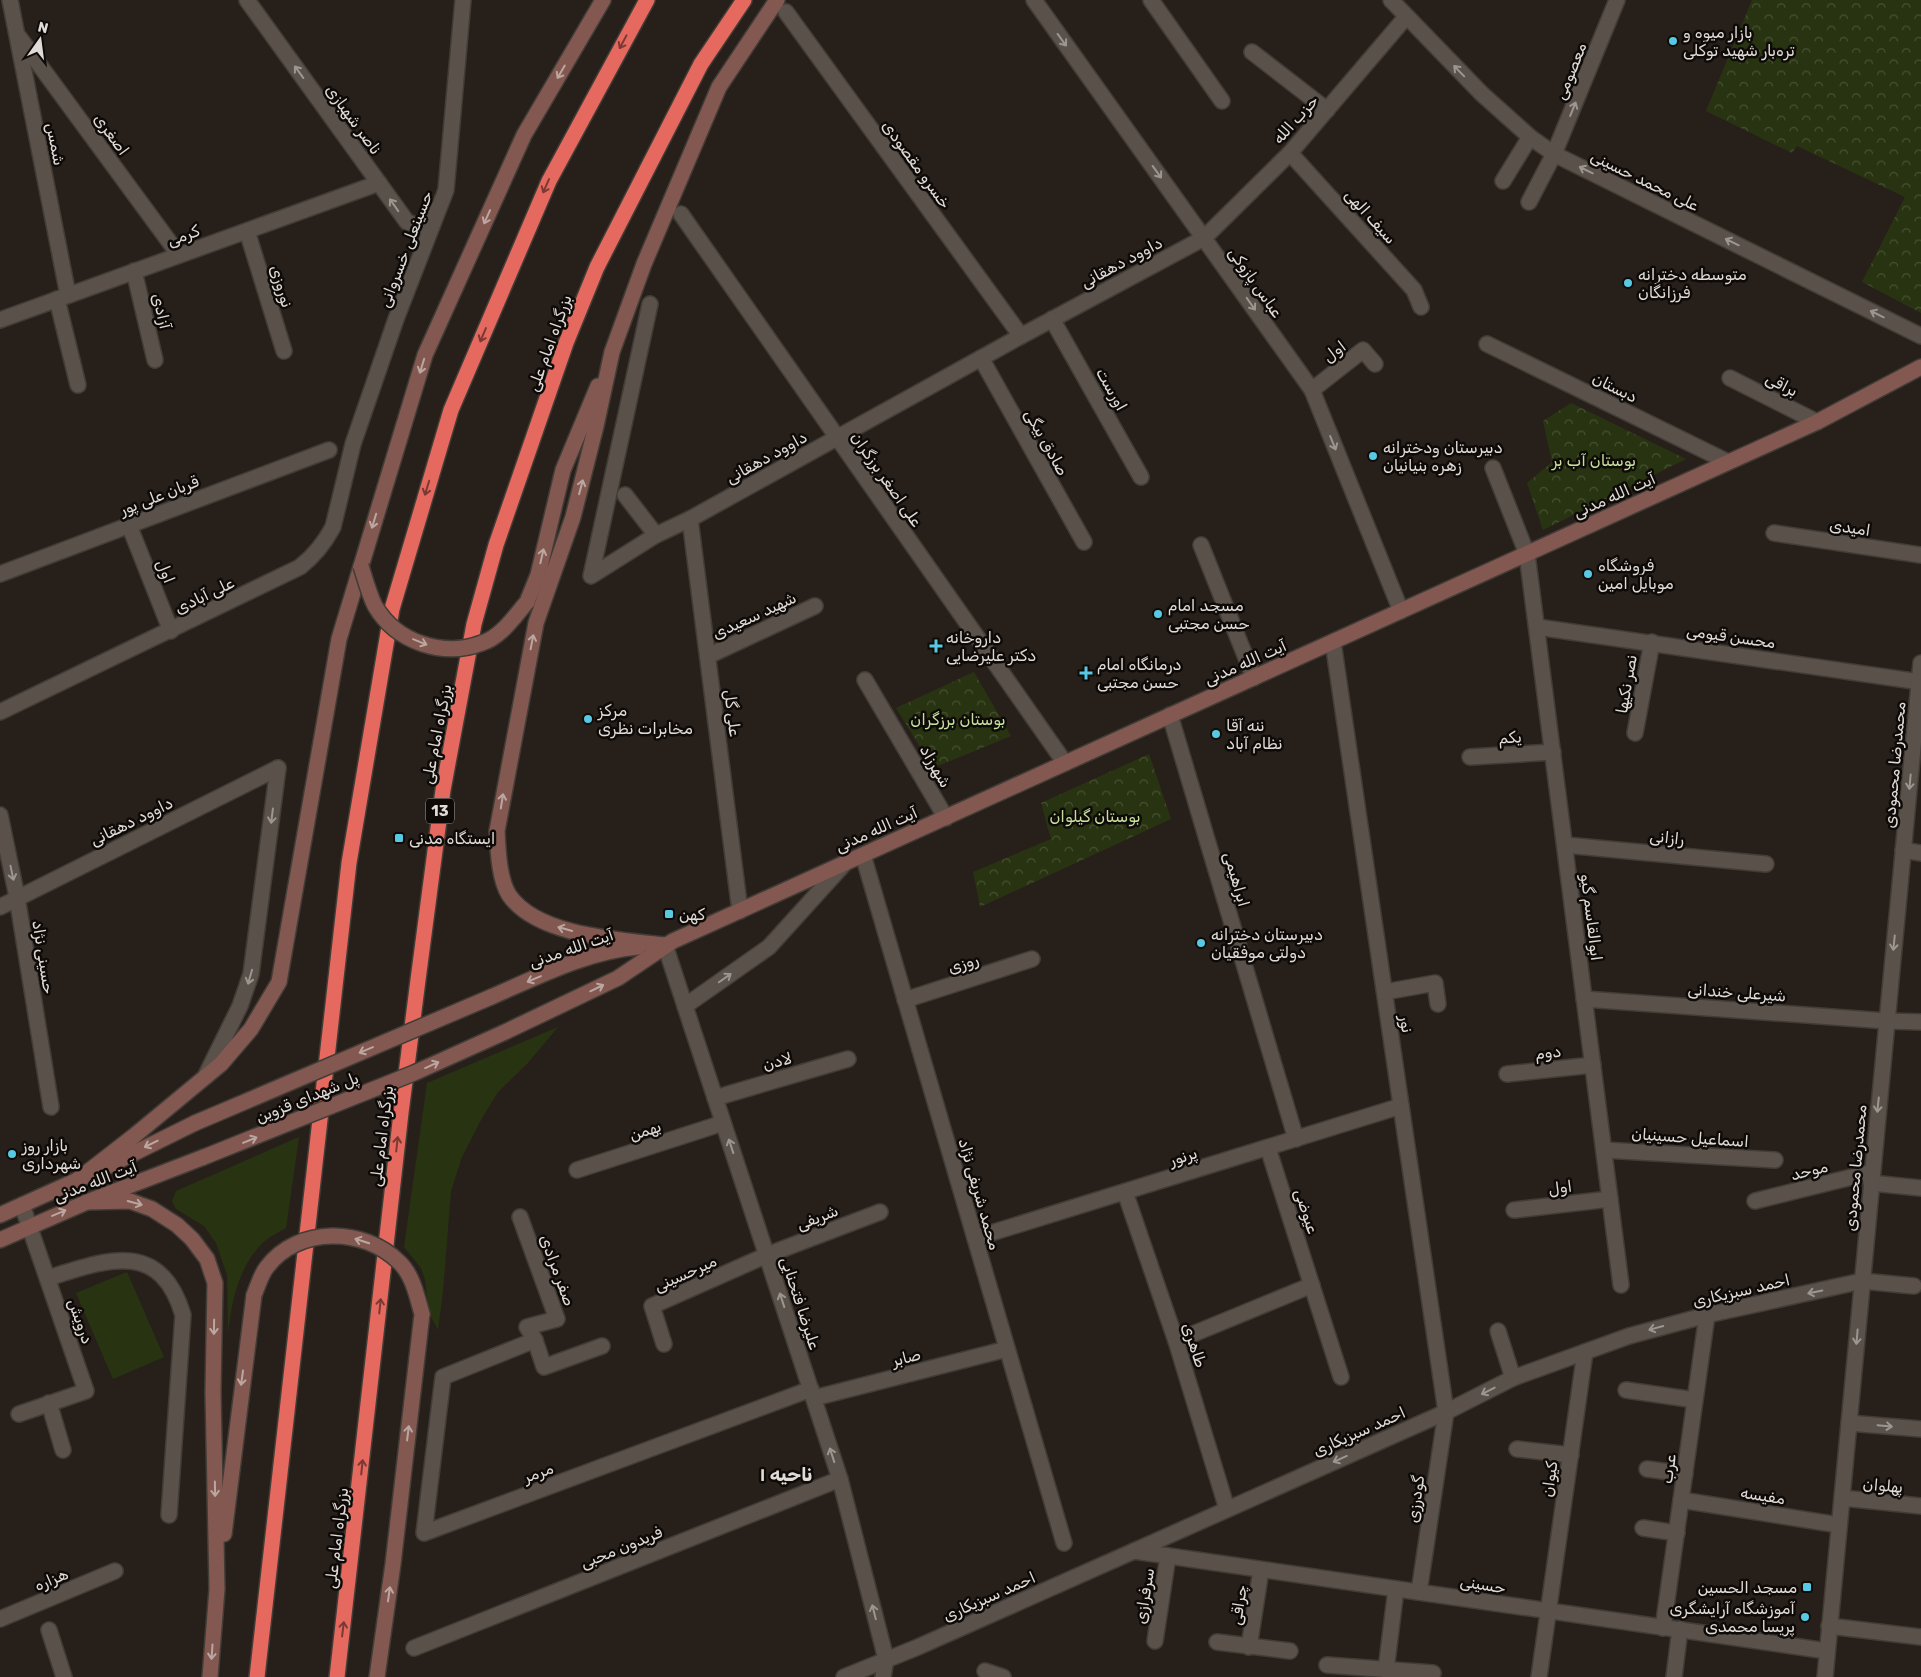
<svg xmlns="http://www.w3.org/2000/svg" width="1921" height="1677" viewBox="0 0 1921 1677" font-family="Rubik,Vazirmatn,sans-serif">
<defs>
<pattern id="park-crowns" width="20" height="18" patternUnits="userSpaceOnUse" patternTransform="scale(1.25)"><rect width="20" height="18" fill="#283411"/><path d="M2 6a3 3 0 1 1 6 0M12 15a3 3 0 1 1 6 0" fill="none" stroke="#475133"/></pattern>
</defs>
<rect width="100%" height="100%" fill="#27201a"/>
<g fill="url(#park-crowns)">
<polygon points="1752,0 1921,0 1921,313 1862,282 1905,197 1797,146 1792,153 1706,111"/>
<polygon points="1571,403 1686,459 1543,530 1527,483 1552,462 1543,421"/>
<polygon points="974,672 1011,736 933,768 896,708"/>
<polygon points="1149,754 1171,819 980,907 973,872 1051,839 1041,803"/>
</g>
<g fill="#283411">
<polygon points="558,1027 527,1064 498,1092 482,1118 462,1157 451,1191 443,1291 438,1330 429,1313 425,1280 421,1268 404,1247 427,1083"/>
<path d="M299 1137 286 1228C277 1233 265 1239 258 1248 237 1272 231 1305 228 1335L227 1275 216 1243 204 1226 176 1209 172 1201 176 1191Z"/>
<polygon points="127,1272 164,1357 113,1379 76,1293"/>
</g>
<g fill="none" stroke-linecap="round" stroke-linejoin="round">
<defs>
<g id="street">
<polyline points="10,0 68,295"/>
<polyline points="247,0 407,222 418,226 437,209"/>
<polyline points="1034,0 1312,390 1401,611"/>
<polyline points="1151,0 1222,101"/>
<polyline points="1391,0 1482,94 1530,137 1554,154 1921,336"/>
<polyline points="786,12 1021,336"/>
<polyline points="19,37 179,255"/>
<polyline points="1252,52 1327,110"/>
<polyline points="1290,153 1414,290 1421,307"/>
<polyline points="1503,181 1530,137"/>
<polyline points="1529,202 1554,154 1617,0"/>
<polyline points="681,214 1065,763"/>
<polyline points="247,231 284,351"/>
<polyline points="134,271 155,360"/>
<polyline points="57,299 78,385"/>
<polyline points="650,304 591,576 656,535 690,519 1021,336 1204,238 1290,153 1406,17"/>
<polyline points="1052,319 1141,477"/>
<polyline points="0,320 379,183"/>
<polyline points="1487,344 1728,462"/>
<polyline points="981,358 1084,542"/>
<polyline points="1730,378 1817,422"/>
<polyline points="1312,390 1363,350 1375,364"/>
<polyline points="1493,468 1527,554 1621,1285"/>
<polyline points="625,495 656,535"/>
<polyline points="690,519 740,911"/>
<polyline points="129,525 171,631"/>
<polyline points="1774,533 1921,555"/>
<polyline points="1201,545 1254,678"/>
<polyline points="0,574 329,450"/>
<polyline points="1537,627 1921,682"/>
<polyline points="1333,642 1446,1412 1419,1592"/>
<polyline points="708,656 815,606"/>
<polyline points="865,680 946,818"/>
<path d="M0 712 300 567C314 556 325 542 333 527L353 444 396 319 446 190 463 0"/>
<polyline points="1170,715 1296,1139"/>
<polyline points="1635,733 1652,642"/>
<polyline points="1470,757 1553,752"/>
<polyline points="0,815 17,897 51,1107"/>
<polyline points="1565,845 1766,864"/>
<polyline points="1903,850 1921,853"/>
<polyline points="863,855 1064,1543"/>
<polyline points="0,907 278,768"/>
<polyline points="665,945 840,1479 886,1659 883,1677"/>
<polyline points="1385,992 1435,983 1438,1004"/>
<polyline points="1584,999 1887,1021 1921,1022"/>
<polyline points="905,1000 1032,959"/>
<polyline points="685,1006 769,947 846,862"/>
<polyline points="1507,1074 1593,1065"/>
<polyline points="205,1077 240,1006 251,974 278,768"/>
<polyline points="715,1098 848,1059"/>
<polyline points="1268,1148 1341,1377"/>
<polyline points="1604,1150 1775,1160"/>
<polyline points="577,1170 723,1123"/>
<polyline points="1871,1183 1921,1188"/>
<polyline points="1125,1192 1176,1341 1227,1509"/>
<polyline points="1755,1201 1872,1172"/>
<polyline points="1514,1210 1610,1199"/>
<polyline points="520,1217 557,1319 527,1327 535,1340"/>
<polyline points="975,1238 1401,1106"/>
<path d="M48 1278C106 1260 160 1238 183 1315L169 1515"/>
<polyline points="1498,1331 1513,1378"/>
<polyline points="1176,1341 1312,1285"/>
<polyline points="664,1344 652,1306 767,1255 880,1212"/>
<polyline points="602,1346 544,1367 535,1340 443,1377 424,1533 811,1389"/>
<polyline points="1626,1390 1695,1400"/>
<polyline points="814,1398 1007,1349"/>
<polyline points="49,1403 63,1450"/>
<polyline points="19,1414 86,1391 22,1205"/>
<polyline points="1849,1423 1921,1429"/>
<polyline points="1517,1449 1571,1455"/>
<polyline points="1647,1469 1685,1474"/>
<polyline points="1842,1498 1921,1506"/>
<polyline points="1681,1500 1839,1525"/>
<polyline points="1643,1528 1677,1533"/>
<polyline points="1134,1551 1827,1651"/>
<polyline points="0,1619 115,1571"/>
<polyline points="1829,1626 1921,1637"/>
<polyline points="1663,1628 1707,1315"/>
<polyline points="49,1630 64,1677"/>
<polyline points="1155,1641 1168,1556"/>
<polyline points="1217,1642 1290,1651"/>
<polyline points="1249,1647 1261,1570"/>
<polyline points="414,1648 840,1479"/>
<polyline points="1327,1665 1433,1673"/>
<polyline points="1386,1670 1396,1589"/>
<polyline points="985,1671 1003,1677"/>
<polyline points="844,1677 918,1647 1134,1551 1446,1412 1513,1378 1629,1336 1707,1315 1862,1281 1914,1286"/>
<polyline points="1539,1677 1585,1352"/>
<polyline points="1674,1677 1680,1629"/>
<polyline points="1825,1677 1921,663"/>
</g>
<g id="secondary">
<polyline points="527,602 538,575 563,470 598,386"/>
<path d="M665 945C620 940 537 936 509 895 499 879 498 850 497 831L536 623 573 517 596 426 612 352 644 264 719 87 777 0"/>
<path d="M491 997C537 977 588 951 638 947"/>
<polyline points="505,1032 618,978 673,941 1817,422 1921,367"/>
<polyline points="76,1181 134,1136 221,1064 251,1029 279,982 339,639 425,355 524,135 603,0"/>
<polyline points="87,1202 130,1201 152,1209 177,1225 192,1239 207,1259 215,1283 213,1392 217,1589 210,1677"/>
<polyline points="0,1215 104,1168 195,1123"/>
<polyline points="0,1240 87,1202 204,1157"/>
<polyline points="224,1534 254,1295"/>
<polyline points="377,1677 393,1564 422,1314"/>
</g>
<g id="highway">
<polyline points="257,1677 349,863 392,609 451,410 549,181 647,0"/>
<polyline points="337,1677 401,1113 418,980 443,790 474,624 496,545 566,343 597,267 701,64 744,0"/>
</g>
</defs>
<use href="#street" stroke="#423c37" stroke-width="18"/>
<use href="#secondary" stroke="#423c37" stroke-width="18"/>
<use href="#highway" stroke="#423c37" stroke-width="18"/>
<use href="#street" stroke="#59514a" stroke-width="15"/>
<use href="#secondary" stroke="#835850" stroke-width="15"/>
<use href="#highway" stroke="#e5695e" stroke-width="15"/>
<defs>
<g id="secondary-bridge">
<path d="M361 566C365 579 369 594 375 606 396 642 443 658 482 643 501 637 514 617 527 602"/>
<polyline points="195,1123 491,997"/>
<polyline points="204,1157 414,1073 505,1032"/>
<path d="M254 1295C258 1286 261 1274 267 1267 298 1226 364 1227 399 1262 413 1275 417 1297 422 1314"/>
</g>
</defs>
<use href="#secondary-bridge" stroke="#423c37" stroke-width="18" stroke-linecap="butt"/>
<use href="#secondary-bridge" stroke="#835850" stroke-width="15"/>
</g>
<defs><path id="oneway-shaft" d="M-6 0H5M1.5-3L5.5 0L1.5 3" fill="none" stroke-width="1.6" stroke-linecap="round" stroke-linejoin="round" transform="scale(1.25)"/></defs>
<g stroke="#9c9690">
<use href="#oneway-shaft" transform="translate(1062 40) rotate(54)"/>
<use href="#oneway-shaft" transform="translate(1459 71) rotate(-134)"/>
<use href="#oneway-shaft" transform="translate(299 72) rotate(-126)"/>
<use href="#oneway-shaft" transform="translate(1573 109) rotate(-68)"/>
<use href="#oneway-shaft" transform="translate(1586 170) rotate(-154)"/>
<use href="#oneway-shaft" transform="translate(1157 172) rotate(54)"/>
<use href="#oneway-shaft" transform="translate(394 205) rotate(-125)"/>
<use href="#oneway-shaft" transform="translate(1732 242) rotate(-154)"/>
<use href="#oneway-shaft" transform="translate(1251 304) rotate(55)"/>
<use href="#oneway-shaft" transform="translate(1877 314) rotate(-154)"/>
<use href="#oneway-shaft" transform="translate(1333 443) rotate(68)"/>
<use href="#oneway-shaft" transform="translate(1910 782) rotate(95)"/>
<use href="#oneway-shaft" transform="translate(272 816) rotate(97)"/>
<use href="#oneway-shaft" transform="translate(12 873) rotate(78)"/>
<use href="#oneway-shaft" transform="translate(1894 943) rotate(96)"/>
<use href="#oneway-shaft" transform="translate(250 977) rotate(106)"/>
<use href="#oneway-shaft" transform="translate(725 978) rotate(-35)"/>
<use href="#oneway-shaft" transform="translate(1878 1105) rotate(96)"/>
<use href="#oneway-shaft" transform="translate(731 1146) rotate(-108)"/>
<use href="#oneway-shaft" transform="translate(1815 1292) rotate(168)"/>
<use href="#oneway-shaft" transform="translate(782 1300) rotate(-108)"/>
<use href="#oneway-shaft" transform="translate(1656 1328) rotate(165)"/>
<use href="#oneway-shaft" transform="translate(1857 1337) rotate(95)"/>
<use href="#oneway-shaft" transform="translate(1488 1391) rotate(153)"/>
<use href="#oneway-shaft" transform="translate(1885 1426) rotate(5)"/>
<use href="#oneway-shaft" transform="translate(832 1455) rotate(-108)"/>
<use href="#oneway-shaft" transform="translate(1340 1459) rotate(156)"/>
<use href="#oneway-shaft" transform="translate(874 1612) rotate(-104)"/>
</g>
<g stroke="#7a3a33">
<use href="#oneway-shaft" transform="translate(623 42) rotate(118)"/>
<use href="#oneway-shaft" transform="translate(546 186) rotate(114)"/>
<use href="#oneway-shaft" transform="translate(483 335) rotate(113)"/>
<use href="#oneway-shaft" transform="translate(427 488) rotate(107)"/>
<use href="#oneway-shaft" transform="translate(397 1144) rotate(-84)"/>
<use href="#oneway-shaft" transform="translate(380 1306) rotate(-84)"/>
<use href="#oneway-shaft" transform="translate(362 1467) rotate(-84)"/>
<use href="#oneway-shaft" transform="translate(343 1629) rotate(-83)"/>
</g>
<g stroke="#bba7a1">
<use href="#oneway-shaft" transform="translate(561 72) rotate(120)"/>
<use href="#oneway-shaft" transform="translate(487 217) rotate(114)"/>
<use href="#oneway-shaft" transform="translate(422 366) rotate(107)"/>
<use href="#oneway-shaft" transform="translate(581 487) rotate(-75)"/>
<use href="#oneway-shaft" transform="translate(374 521) rotate(107)"/>
<use href="#oneway-shaft" transform="translate(542 556) rotate(-77)"/>
<use href="#oneway-shaft" transform="translate(420 642) rotate(22)"/>
<use href="#oneway-shaft" transform="translate(532 642) rotate(-79)"/>
<use href="#oneway-shaft" transform="translate(502 801) rotate(-81)"/>
<use href="#oneway-shaft" transform="translate(565 929) rotate(-164)"/>
<use href="#oneway-shaft" transform="translate(534 979) rotate(157)"/>
<use href="#oneway-shaft" transform="translate(597 988) rotate(-26)"/>
<use href="#oneway-shaft" transform="translate(366 1050) rotate(157)"/>
<use href="#oneway-shaft" transform="translate(432 1065) rotate(-24)"/>
<use href="#oneway-shaft" transform="translate(250 1140) rotate(-22)"/>
<use href="#oneway-shaft" transform="translate(151 1144) rotate(154)"/>
<use href="#oneway-shaft" transform="translate(135 1203) rotate(15)"/>
<use href="#oneway-shaft" transform="translate(59 1213) rotate(-23)"/>
<use href="#oneway-shaft" transform="translate(362 1241) rotate(-162)"/>
<use href="#oneway-shaft" transform="translate(214 1327) rotate(91)"/>
<use href="#oneway-shaft" transform="translate(242 1378) rotate(98)"/>
<use href="#oneway-shaft" transform="translate(408 1433) rotate(-83)"/>
<use href="#oneway-shaft" transform="translate(215 1489) rotate(89)"/>
<use href="#oneway-shaft" transform="translate(389 1594) rotate(-82)"/>
<use href="#oneway-shaft" transform="translate(212 1652) rotate(94)"/>
</g>
<g fill="#58c9e3" stroke="#0e0a08" stroke-width="2">
<circle cx="1673" cy="41" r="5"/>
<circle cx="1628" cy="283" r="5"/>
<circle cx="1373" cy="456" r="5"/>
<circle cx="1588" cy="574" r="5"/>
<circle cx="1158" cy="614" r="5"/>
<path d="M933.5 638.5h5v5h5v5h-5v5h-5v-5h-5v-5h5z"/>
<path d="M1083.5 665.5h5v5h5v5h-5v5h-5v-5h-5v-5h5z"/>
<circle cx="588" cy="719" r="5"/>
<circle cx="1216" cy="734" r="5"/>
<rect x="394" y="833" width="10" height="10" rx="2.5"/>
<rect x="664" y="909" width="10" height="10" rx="2.5"/>
<circle cx="1201" cy="943" r="5"/>
<circle cx="12" cy="1154" r="5"/>
<rect x="1802" y="1582" width="10" height="10" rx="2.5"/>
<circle cx="1805" cy="1617" r="5"/>
</g>
<g text-anchor="middle" stroke-width="5" stroke-linejoin="round" paint-order="stroke">
<rect fill="#0e0a08" stroke="#a19c99" stroke-width="1" x="426" y="798.5" width="28" height="25" rx="4"/>
<g font-size="15" font-weight="bold" fill="#e0dbd7">
<text x="440" y="816">13</text>
</g>
<g font-size="16" fill="#e0dbd7" stroke="#0e0a08" text-anchor="start">
<text x="1683" y="38">بازار میوه و<tspan x="1683" dy="18">تره‌بار شهید توکلی</tspan></text>
<text x="1638" y="280">متوسطه دخترانه<tspan x="1638" dy="18">فرزانگان</tspan></text>
<text x="1383" y="453">دبیرستان ودخترانه<tspan x="1383" dy="18">زهره بنیانیان</tspan></text>
<text x="1598" y="571">فروشگاه<tspan x="1598" dy="18">موبایل امین</tspan></text>
<text x="1168" y="611">مسجد امام<tspan x="1168" dy="18">حسن مجتبی</tspan></text>
<text x="946" y="643">داروخانه<tspan x="946" dy="18">دکتر علیرضایی</tspan></text>
<text x="1097" y="670">درمانگاه امام<tspan x="1097" dy="18">حسن مجتبی</tspan></text>
<text x="598" y="716">مرکز<tspan x="598" dy="18">مخابرات نظری</tspan></text>
<text x="1226" y="731">ننه آقا<tspan x="1226" dy="18">نظام آباد</tspan></text>
<text x="409" y="844">ایستگاه مدنی</text>
<text x="679" y="920">کهن</text>
<text x="1211" y="940">دبیرستان دخترانه<tspan x="1211" dy="18">دولتی موفقیان</tspan></text>
<text x="22" y="1151">بازار روز<tspan x="22" dy="18">شهرداری</tspan></text>
<text x="1797" y="1593" text-anchor="end">مسجد الحسین</text>
<text x="1795" y="1614" text-anchor="end">آموزشگاه آرایشگری<tspan x="1795" dy="18">پریسا محمدی</tspan></text>
</g>
<g font-size="16" fill="#e0dbd7" stroke="#0e0a08">
<text transform="translate(1570 71) rotate(-68)" y="6">معصومی</text>
<text transform="translate(354 119) rotate(54)" y="6">ناصر شهبازی</text>
<text transform="translate(1295 119) rotate(-48)" y="6">حزب الله</text>
<text transform="translate(112 134) rotate(54)" y="6">اصغری</text>
<text transform="translate(56 144) rotate(79)" y="6">شمس</text>
<text transform="translate(917 164) rotate(54)" y="6">خسرو مقصودی</text>
<text transform="translate(1645 180) rotate(26)" y="6">علی محمد حسینی</text>
<text transform="translate(1371 216) rotate(48)" y="6">سیف الهی</text>
<text transform="translate(183 235) rotate(-20)" y="6">کرمی</text>
<text transform="translate(405 249) rotate(-69)" y="6">حسینعلی خسروانی</text>
<text transform="translate(1121 262) rotate(-28)" y="6">داوود دهقانی</text>
<text transform="translate(1256 282) rotate(55)" y="6">عباس پازوکی</text>
<text transform="translate(282 286) rotate(73)" y="6">نوروزی</text>
<text transform="translate(162 311) rotate(77)" y="6">آزادی</text>
<text transform="translate(549 343) rotate(-70)" y="6">بزرگراه امام علی</text>
<text transform="translate(1334 351) rotate(-37)" y="6">اول</text>
<text transform="translate(1782 384) rotate(27)" y="6">براقی</text>
<text transform="translate(1615 387) rotate(26)" y="6">دبستان</text>
<text transform="translate(1112 389) rotate(61)" y="6">اورست</text>
<text transform="translate(1047 442) rotate(61)" y="6">صادق بیگی</text>
<text transform="translate(766 457) rotate(-29)" y="6">داوود دهقانی</text>
<text transform="translate(887 479) rotate(55)" y="6">علی اصغر برزگران</text>
<text transform="translate(159 495) rotate(-21)" y="6">قربان علی پور</text>
<text transform="translate(1614 495) rotate(-24)" y="6">آیت الله مدنی</text>
<text transform="translate(1850 527) rotate(8)" y="6">امیدی</text>
<text transform="translate(166 571) rotate(68)" y="6">اول</text>
<text transform="translate(204 595) rotate(-26)" y="6">علی آبادی</text>
<text transform="translate(754 615) rotate(-25)" y="6">شهید سعیدی</text>
<text transform="translate(1731 636) rotate(8)" y="6">محسن قیومی</text>
<text transform="translate(1245 662) rotate(-24)" y="6">آیت الله مدنی</text>
<text transform="translate(1626 684) rotate(-80)" y="6">نصر نکیها</text>
<text transform="translate(733 713) rotate(83)" y="6">علی گل</text>
<text transform="translate(436 734) rotate(-79)" y="6">بزرگراه امام علی</text>
<text transform="translate(1510 737) rotate(-4)" y="6">یکم</text>
<text transform="translate(1894 765) rotate(-85)" y="6">محمدرضا محمودی</text>
<text transform="translate(936 766) rotate(60)" y="6">شهرزاد</text>
<text transform="translate(131 821) rotate(-26)" y="6">داوود دهقانی</text>
<text transform="translate(876 829) rotate(-24)" y="6">آیت الله مدنی</text>
<text transform="translate(1667 837) rotate(6)" y="6">رازانی</text>
<text transform="translate(1237 879) rotate(74)" y="6">ابراهیمی</text>
<text transform="translate(1592 917) rotate(83)" y="6">ابوالقاسم گیو</text>
<text transform="translate(571 948) rotate(-19)" y="6">آیت‌ الله مدنی</text>
<text transform="translate(44 957) rotate(81)" y="6">حسینی نژاد</text>
<text transform="translate(963 963) rotate(-18)" y="6">روزی</text>
<text transform="translate(1737 992) rotate(4)" y="6">شیرعلی خندانی</text>
<text transform="translate(1407 1024) rotate(82)" y="6">نور</text>
<text transform="translate(1548 1052) rotate(-6)" y="6">دوم</text>
<text transform="translate(777 1061) rotate(-16)" y="6">لادن</text>
<text transform="translate(307 1097) rotate(-22)" y="6">پل شهدای قزوین</text>
<text transform="translate(645 1130) rotate(-18)" y="6">بهمن</text>
<text transform="translate(381 1136) rotate(-83)" y="6">بزرگراه امام علی</text>
<text transform="translate(1690 1137) rotate(4)" y="6">اسماعیل حسینیان</text>
<text transform="translate(1183 1156) rotate(-17)" y="6">پرنور</text>
<text transform="translate(1855 1168) rotate(-85)" y="6">محمدرضا محمودی</text>
<text transform="translate(1809 1170) rotate(-14)" y="6">موحد</text>
<text transform="translate(95 1181) rotate(-21)" y="6">آیت الله مدنی</text>
<text transform="translate(1560 1187) rotate(-7)" y="6">اول</text>
<text transform="translate(980 1194) rotate(74)" y="6">محمد شریفی نژاد</text>
<text transform="translate(1307 1211) rotate(72)" y="6">عیوضی</text>
<text transform="translate(817 1217) rotate(-21)" y="6">شریفی</text>
<text transform="translate(558 1270) rotate(70)" y="6">صفر مرادی</text>
<text transform="translate(685 1273) rotate(-24)" y="6">میرحسینی</text>
<text transform="translate(1741 1290) rotate(-13)" y="6">احمد سبزیکاری</text>
<text transform="translate(801 1303) rotate(72)" y="6">علیرضا فتحنایی</text>
<text transform="translate(81 1321) rotate(71)" y="6">درویش</text>
<text transform="translate(1195 1345) rotate(72)" y="6">طاهری</text>
<text transform="translate(906 1357) rotate(-14)" y="6">صابر</text>
<text transform="translate(1359 1431) rotate(-24)" y="6">احمد سبزیکاری</text>
<text transform="translate(1668 1469) rotate(-82)" y="6">عرب</text>
<text transform="translate(538 1472) rotate(-20)" y="6">مرمر</text>
<text transform="translate(1549 1479) rotate(-82)" y="6">کیوان</text>
<text transform="translate(1883 1485) rotate(5)" y="6">پهلوان</text>
<text transform="translate(1763 1495) rotate(9)" y="6">مفیسه</text>
<text transform="translate(1415 1499) rotate(-82)" y="6">گودرزی</text>
<text transform="translate(336 1538) rotate(-83)" y="6">بزرگراه امام علی</text>
<text transform="translate(621 1547) rotate(-22)" y="6">فریدون محبی</text>
<text transform="translate(51 1579) rotate(-23)" y="6">هزاره</text>
<text transform="translate(1483 1584) rotate(9)" y="6">حسینی</text>
<text transform="translate(989 1596) rotate(-24)" y="6">احمد سبزیکاری</text>
<text transform="translate(1144 1596) rotate(-81)" y="6">سرفرازی</text>
<text transform="translate(1238 1605) rotate(-81)" y="6">چراقی</text>
</g>
<g font-size="16" fill="#c5e09c" stroke="#0e0a08">
<text x="1594" y="466">بوستان آب بر</text>
<text x="958" y="725">بوستان برزگران</text>
<text x="1095" y="822">بوستان گیلوان</text>
</g>
<g font-size="19" font-weight="bold" fill="#e0dbd7" stroke="#0e0a08">
<text x="786" y="1481">ناحیه ۱</text>
</g>
</g>
<g transform="translate(40 40) rotate(14)" stroke="#0e0a08" stroke-width="4" paint-order="stroke">
<path d="M0-4L9 19L0 12L-9 19Z" fill="#e0dbd7"/>
<text y="-8" font-size="14" font-weight="bold" text-anchor="middle" fill="#e0dbd7">N</text>
</g>
</svg>
